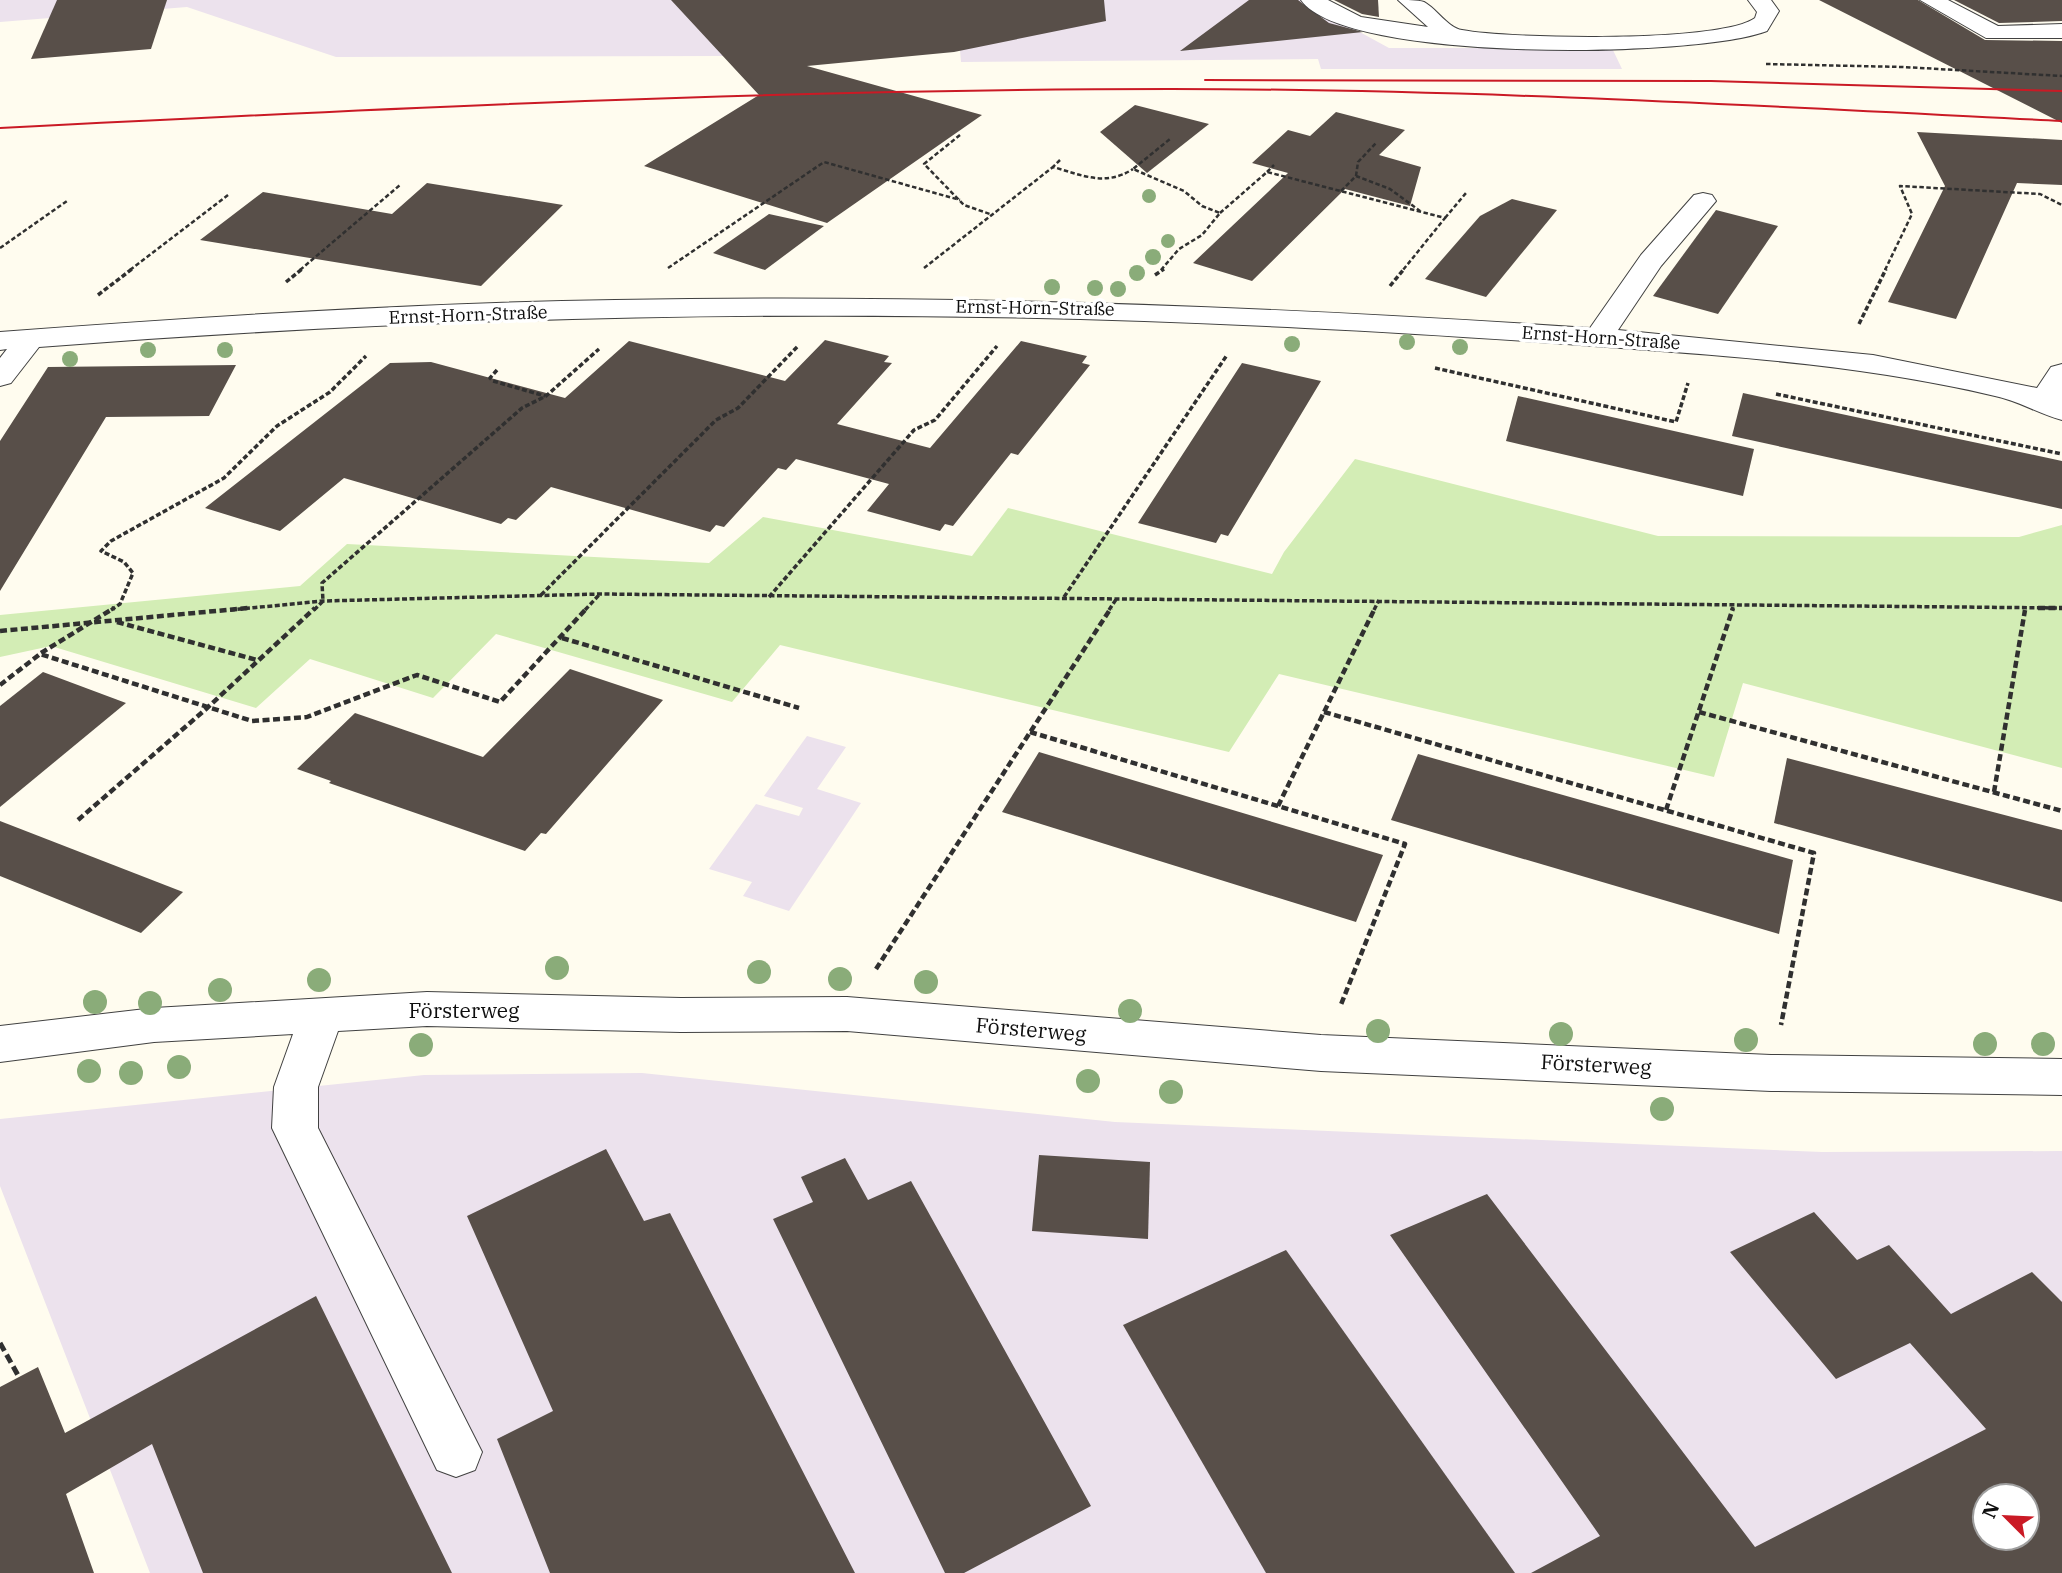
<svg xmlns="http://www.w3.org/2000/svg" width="2062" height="1573" viewBox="0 0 2062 1573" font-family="'IBM Plex Serif',serif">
<rect width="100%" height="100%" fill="#fffcef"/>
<g fill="#ece2ed" fill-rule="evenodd">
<polygon points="0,0 1301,0 1389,48 1612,48 1622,69 1321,69 1318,59 961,62 960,50 723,56 336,57 187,7 0,22"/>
<polygon points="807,736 846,747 817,789 861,803 789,911 743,896 752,882 709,869 756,804 799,816 803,808 764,796"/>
<path d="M642 1073 1115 1122 1822 1152 2062 1151V1573H150L0 1186V1119L424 1075ZM1985 1496H2027V1538H1985Z"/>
</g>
<polygon fill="#d3edb5" points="1355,459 1658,536 2019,537 2062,525 2062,768 1743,683 1714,777 1279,674 1229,752 780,645 732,702 496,634 433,698 310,659 256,708 51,646 0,657 0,615 300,586 347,544 709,563 763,517 972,556 1008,508 1272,574 1284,552"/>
<g fill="#584f49" fill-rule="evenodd">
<polygon points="57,0 167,0 151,49 31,59"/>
<polygon points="671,0 1104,0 1106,21 954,52 807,66 982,115 827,223 644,166 759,95"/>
<polygon points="1249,0 1298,0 1329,23 1363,32 1180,51"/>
<polygon points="1334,0 1378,0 1379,17 1362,14"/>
<polygon points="1819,0 1918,0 1985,40 2062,41 2062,123"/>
<polygon points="1954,0 2062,0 2062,21 1999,23"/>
<polygon points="1135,105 1209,124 1147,173 1100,132"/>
<polygon points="1336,112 1405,130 1379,155 1421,167 1410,206 1345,189 1252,281 1193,263 1288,173 1252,163 1288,130 1310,136"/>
<polygon points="1917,132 2062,140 2062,185 2017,183 1956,319 1888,302 1945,186"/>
<polygon points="427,183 563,205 481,286 200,240 263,192 392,214"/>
<polygon points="1512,199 1557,210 1486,297 1425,279 1480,216"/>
<polygon points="1716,210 1778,226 1718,314 1653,296"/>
<polygon points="769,214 824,226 765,270 713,253"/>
<polygon points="825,340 889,356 884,362 892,363 837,424 930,448 1021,341 1087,356 1082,363 1090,365 1018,455 1011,453 953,526 945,524 940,531 867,511 889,484 796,459 786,470 778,468 724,527 716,525 710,532 551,487 516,520 508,518 501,524 344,478 280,531 205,508 390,363 431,362 565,398 629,341 785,381"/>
<polygon points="1242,363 1321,381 1228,536 1221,534 1216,543 1138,523"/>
<polygon points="236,365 209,416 106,417 0,591 0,441 48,367"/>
<polygon points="1743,393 2062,461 2062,509 1732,436"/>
<polygon points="1518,396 1754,449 1743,496 1506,441"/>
<polygon points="570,669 663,700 546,834 541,833 525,851 329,783 331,781 297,769 355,713 483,757"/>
<polygon points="43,672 126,703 0,807 0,706"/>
<polygon points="1039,752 1383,855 1356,922 1002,812"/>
<polygon points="1418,754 1793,860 1779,934 1391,820"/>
<polygon points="1787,758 2062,830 2062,902 1774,823"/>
<polygon points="0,821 183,892 141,933 0,876"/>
<polygon points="606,1149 644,1221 670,1213 855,1573 550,1573 497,1439 553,1411 467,1216"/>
<polygon points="1039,1155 1150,1162 1148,1239 1032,1231"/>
<polygon points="845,1158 868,1200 911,1181 1091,1506 964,1573 945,1573 773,1219 813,1202 801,1177"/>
<path d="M1487 1194 1755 1547 1986 1429 1910 1343 1836 1379 1730 1252 1814 1212 1857 1260 1889 1245 1951 1314 2032 1272 2062 1302V1573H1531L1600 1536 1390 1235ZM1985 1496H2027V1538H1985Z"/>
<polygon points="1286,1250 1515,1573 1266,1573 1123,1325"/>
<polygon points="316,1296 452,1573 203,1573 152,1444 66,1494 94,1573 0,1573 0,1387 38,1367 65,1433"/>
</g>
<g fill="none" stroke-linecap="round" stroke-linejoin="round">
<defs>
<g id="minor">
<path d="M1301 0H1328L1361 17 1428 27 1398 0C1406 0 1418 0 1424 2 1437 9 1448 28 1462 30 1509 39 1721 43 1755 18L1757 12 1748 0H1771L1779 11 1767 31C1698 58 1344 63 1301 0Z"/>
<polygon points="1920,0 1948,0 1998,26 2062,24 2062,38 1986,38"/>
<path d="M1703 193 1712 195 1716 201 1661 266 1618 330 1873 355 2037 388 2051 367 2062 364V420C2039 414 2019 401 1995 396 1873 367 1746 357 1621 348 1515 340 1410 333 1305 328 883 306 461 314 39 347L11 383 0 386V358L7 349 0 350V332C204 317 410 303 615 300 941 294 1266 306 1590 328L1641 255 1694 195Z"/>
<polygon points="427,992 681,998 847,997 1321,1035 1771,1055 2062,1059 2062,1095 1771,1091 1321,1071 847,1031 681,1032 427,1026 338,1031 318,1087 318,1128 482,1452 475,1470 456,1477 437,1470 272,1128 274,1087 293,1034 154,1042 0,1062 0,1026 154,1008"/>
</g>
</defs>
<use href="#minor" stroke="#414141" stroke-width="2"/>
<g stroke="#303030" stroke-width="2.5" stroke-dasharray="4.5 2.5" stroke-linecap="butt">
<polyline points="1766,64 1903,67 2062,76"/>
<polyline points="960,135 924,164 964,205 990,214"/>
<path d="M1060 160 1053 167C1082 175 1105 187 1133 169"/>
<polyline points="1267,172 1274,165"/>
<polyline points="1356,176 1358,162 1376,143"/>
<polyline points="1341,191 1356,176 1390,189 1420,211"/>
<polyline points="1220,213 1267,172 1445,218 1403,270"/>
<polyline points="1445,218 1466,193"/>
<polyline points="0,248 67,201"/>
<polyline points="668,268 824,162 960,200"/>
<polyline points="924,268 1053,167"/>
<polyline points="130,270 228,195"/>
<polyline points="300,270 400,185"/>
<polyline points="1161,270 1179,249 1202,235 1220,213 1202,206 1184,191 1133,169 1170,139"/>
<polyline points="1885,270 1912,214 1900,186 2040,194 2062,205"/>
</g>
<g stroke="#303030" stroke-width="3.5" stroke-dasharray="5 2.5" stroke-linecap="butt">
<polyline points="1155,275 1164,269"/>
<polyline points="286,282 302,269"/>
<polyline points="1390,286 1404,269"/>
<polyline points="98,295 132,269"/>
<polyline points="1859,324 1886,269"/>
<polyline points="1435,368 1676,422 1688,383"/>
<polyline points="497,370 490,378 493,381 545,396"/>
<polyline points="1776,394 2062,454"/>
<polyline points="541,595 716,420 738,408 798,346"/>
<polyline points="769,597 914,430 935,420 997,346"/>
<polyline points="1064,597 1227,355"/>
<polyline points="111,610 120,604 133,573 124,562 101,551 111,541 224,478 277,426 330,392 366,356"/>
<polyline points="230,610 323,601 600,594 2062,608"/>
<polyline points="314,610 323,601 322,583 522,408 546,396 599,349"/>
<polyline points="585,610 599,595"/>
<polyline points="1109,610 1117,598"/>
<polyline points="1374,610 1379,600"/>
<polyline points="1732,610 1733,607"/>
</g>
<g stroke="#303030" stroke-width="4.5" stroke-dasharray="7 3.5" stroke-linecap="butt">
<polyline points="2038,608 2062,608"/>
<polyline points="117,622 257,660"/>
<polyline points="0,631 248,608"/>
<polyline points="562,638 799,708"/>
<polyline points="41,653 114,608"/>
<polyline points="0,685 40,654 252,721 307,717 417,675 500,702 587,608"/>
<polyline points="1324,712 1814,853 1781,1025"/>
<polyline points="1699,712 2062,811"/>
<polyline points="1030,732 1405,844 1340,1007"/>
<polyline points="1994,792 2025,610"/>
<polyline points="1278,806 1375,608"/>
<polyline points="1666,810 1733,608"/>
<polyline points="78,820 206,709 315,608"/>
<polyline points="876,969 1111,608"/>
</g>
<polyline stroke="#303030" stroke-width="5" stroke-dasharray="9 4.5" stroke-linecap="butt" points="0,1343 19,1377"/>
<use href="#minor" fill="#fff" fill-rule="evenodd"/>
<g stroke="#ca1a25" stroke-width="2">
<polyline points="1205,80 1711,81 2062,91"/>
<path d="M0 128C390 108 780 89 1171 89 1468 89 1765 106 2062 121"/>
</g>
</g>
<g fill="#8aac79">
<circle cx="1149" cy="196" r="7"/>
<circle cx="1168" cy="241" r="7"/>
<circle cx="1153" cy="257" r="8"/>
<circle cx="1137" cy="273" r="8"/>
<circle cx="1052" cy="287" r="8"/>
<circle cx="1095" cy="288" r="8"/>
<circle cx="1118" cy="289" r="8"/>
<circle cx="1407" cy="342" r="8"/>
<circle cx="1292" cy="344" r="8"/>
<circle cx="1460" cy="347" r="8"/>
<circle cx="148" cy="350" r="8"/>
<circle cx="225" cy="350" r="8"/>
<circle cx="70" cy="359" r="8"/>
<circle cx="557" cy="968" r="12"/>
<circle cx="759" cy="972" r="12"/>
<circle cx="840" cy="979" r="12"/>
<circle cx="319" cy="980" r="12"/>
<circle cx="926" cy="982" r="12"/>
<circle cx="220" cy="990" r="12"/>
<circle cx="95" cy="1002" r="12"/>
<circle cx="150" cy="1003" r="12"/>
<circle cx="1130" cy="1011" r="12"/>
<circle cx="1378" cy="1031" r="12"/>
<circle cx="1561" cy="1034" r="12"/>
<circle cx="1746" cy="1040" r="12"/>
<circle cx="1985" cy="1044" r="12"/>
<circle cx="2043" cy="1044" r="12"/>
<circle cx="421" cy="1045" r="12"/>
<circle cx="179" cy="1067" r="12"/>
<circle cx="89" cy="1071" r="12"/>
<circle cx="131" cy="1073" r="12"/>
<circle cx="1088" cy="1081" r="12"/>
<circle cx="1171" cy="1092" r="12"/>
<circle cx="1662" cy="1109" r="12"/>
</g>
<g text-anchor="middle" stroke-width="7" stroke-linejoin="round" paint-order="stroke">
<g font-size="18" fill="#0e0e0e" stroke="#fff">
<text transform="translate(1035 308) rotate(1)" y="6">Ernst-Horn-Straße</text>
<text transform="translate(468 315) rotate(-2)" y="6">Ernst-Horn-Straße</text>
<text transform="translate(1601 338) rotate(4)" y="6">Ernst-Horn-Straße</text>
</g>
<g font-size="21" fill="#0e0e0e" stroke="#fff">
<text x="464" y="1018">Försterweg</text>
<text transform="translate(1031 1030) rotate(5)" y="7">Försterweg</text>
<text transform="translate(1596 1065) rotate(3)" y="7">Försterweg</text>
</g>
</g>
<g transform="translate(2006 1517) rotate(294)"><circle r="33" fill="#ffffff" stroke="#9f9f9f" stroke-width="2"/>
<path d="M0-5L12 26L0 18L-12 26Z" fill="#ca1a25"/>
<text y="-10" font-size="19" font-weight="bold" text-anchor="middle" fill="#0e0e0e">N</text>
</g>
</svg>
